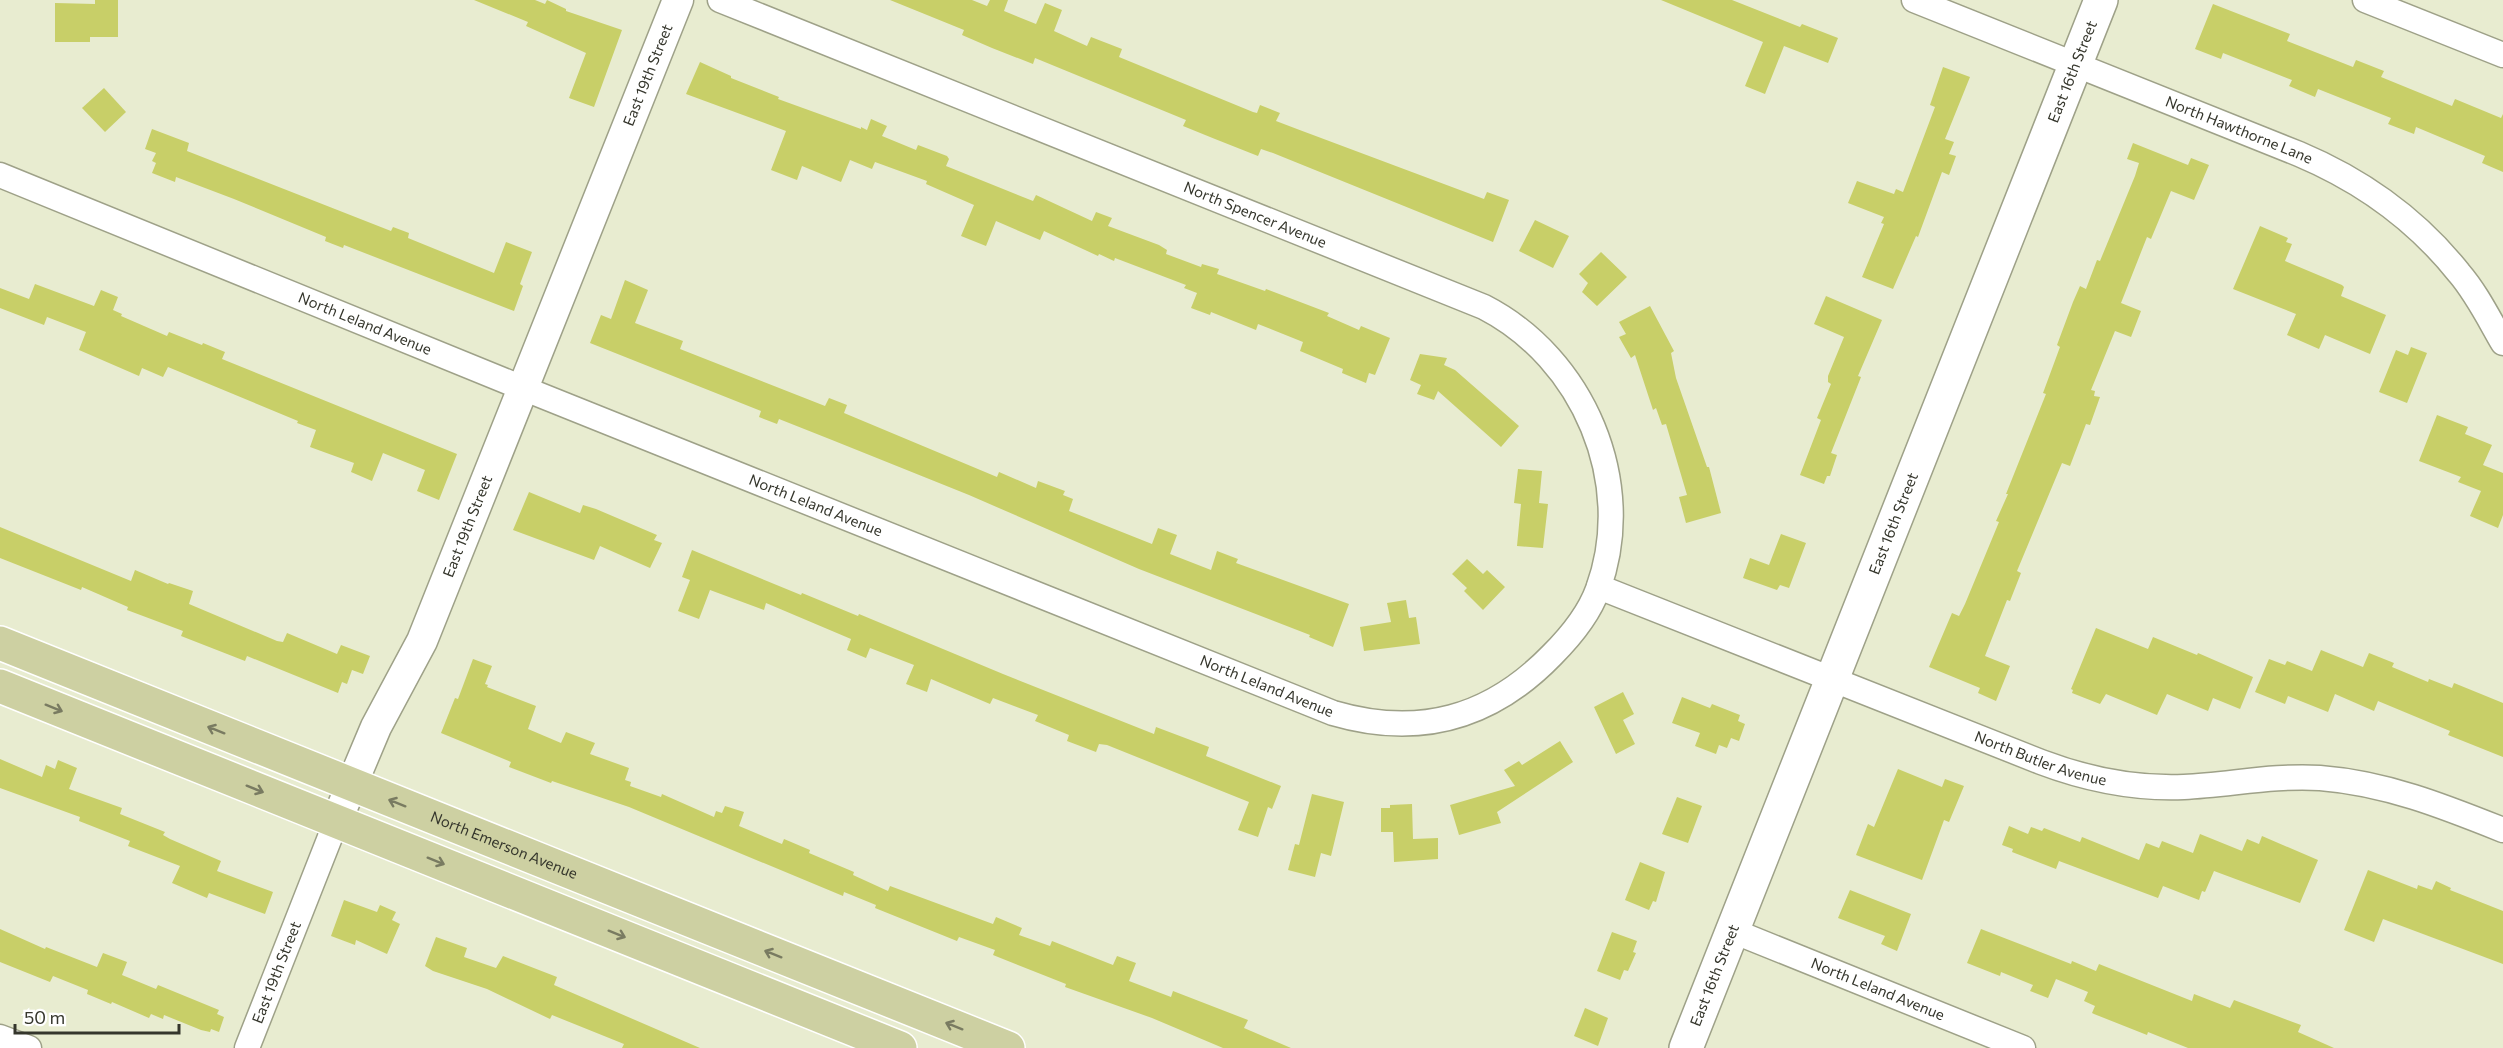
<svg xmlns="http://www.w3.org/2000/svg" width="2503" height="1048" viewBox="0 0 2503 1048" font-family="Commissioner,sans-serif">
<rect width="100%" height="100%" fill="#e8ecd0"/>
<g fill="#c8cf68">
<polygon points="95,0 118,0 118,37 90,37 90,42 55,42 55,3 95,4"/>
<polygon points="474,0 535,0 545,4 547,0 566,9 566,11 622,30 594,107 569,98 586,53 526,26 528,22"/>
<polygon points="890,0 972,0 987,6 990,0 1008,0 1004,11 1036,24 1045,3 1062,10 1054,31 1087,46 1091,37 1122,49 1119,57 1253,112 1257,113 1260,105 1280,113 1276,121 1297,129 1484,199 1487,192 1509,200 1493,242 1273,153 1261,149 1258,156 1215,139 1183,126 1186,120 1035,58 1033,64 992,48 962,35 964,30"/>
<polygon points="1661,0 1732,0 1800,27 1802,24 1838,38 1828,63 1784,46 1765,94 1745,86 1763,42"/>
<polygon points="2213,4 2290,34 2287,41 2353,67 2356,60 2384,71 2381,77 2452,106 2455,99 2501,118 2503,114 2503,172 2482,163 2485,156 2416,127 2414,134 2388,124 2391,118 2318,89 2315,97 2289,86 2292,80 2223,53 2221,59 2195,49"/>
<polygon points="700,62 731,76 731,78 779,97 778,99 861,129 861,127 867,130 871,119 887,126 882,136 916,150 918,145 947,156 949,159 946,166 1033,201 1036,195 1092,221 1096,212 1112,218 1108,226 1159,245 1167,250 1166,254 1201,267 1202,264 1219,269 1217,274 1265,291 1266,289 1329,313 1327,316 1359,330 1361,326 1390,338 1375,375 1369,373 1366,383 1342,373 1343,369 1300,351 1303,342 1258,324 1256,330 1211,312 1210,315 1191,308 1197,293 1184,288 1186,285 1115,258 1114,261 1099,254 1098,256 1044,231 1040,240 996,221 986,246 961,236 974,205 926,184 927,181 875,162 872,169 850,160 841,182 802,166 797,180 771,170 786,131 686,94"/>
<polygon points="1943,67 1970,77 1945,139 1954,142 1949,154 1956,156 1949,175 1942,172 1918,237 1916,236 1893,289 1862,277 1884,224 1881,223 1884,217 1848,203 1857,181 1894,194 1896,189 1903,192 1935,107 1930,105"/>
<polygon points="104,88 126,112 105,132 82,108"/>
<polygon points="152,129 189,143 187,151 391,231 393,227 409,233 408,238 494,273 506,242 532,252 520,284 523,286 514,311 344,245 343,248 325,241 326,237 234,199 176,177 175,182 152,173 156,163 152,161 156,153 145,149"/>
<polygon points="2133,143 2188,165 2191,158 2209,165 2194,200 2171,191 2151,239 2147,237 2121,303 2141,311 2131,337 2115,331 2091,390 2095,391 2094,396 2100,397 2090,425 2086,424 2070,466 2062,463 2017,571 2021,573 2010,601 2007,600 1985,656 2010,666 1996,701 1978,693 1980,688 1929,667 1952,613 1959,616 1965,604 1999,522 1996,521 2008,494 2006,494 2046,394 2043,393 2060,347 2057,345 2073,302 2080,286 2086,289 2097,260 2100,261 2135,176 2139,163 2127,159"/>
<polygon points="1535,220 1569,236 1553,268 1519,251"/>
<polygon points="2260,226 2288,238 2286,242 2292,244 2285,261 2342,285 2344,287 2341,296 2386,315 2370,354 2325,335 2319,349 2287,335 2296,314 2233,289"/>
<polygon points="1601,252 1627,277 1597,306 1582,292 1588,283 1579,274"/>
<polygon points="625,280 648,290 635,323 683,341 680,349 825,406 829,398 847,405 844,413 997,477 999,472 1036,488 1038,481 1065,491 1063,495 1073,499 1069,511 1152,544 1158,528 1177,535 1170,554 1211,570 1217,551 1238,559 1236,563 1349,604 1333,647 1309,637 1310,635 1139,569 969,495 832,440 779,419 777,424 759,417 761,411 590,343 601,315 611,319"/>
<polygon points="35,284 94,306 101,290 118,297 113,310 122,314 121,316 167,336 169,332 202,345 203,343 225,352 222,359 457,454 439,500 417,491 425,470 383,453 372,481 351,472 354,463 310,447 316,430 297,423 298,421 168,367 163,377 142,368 139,376 79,350 86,332 47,317 44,325 0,308 0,288 29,299"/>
<polygon points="1826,296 1882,320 1858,376 1861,377 1831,453 1837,455 1830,476 1827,476 1824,484 1800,475 1821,420 1817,418 1831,384 1828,382 1828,376 1844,337 1814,324"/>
<polygon points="1650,306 1674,351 1671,353 1676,378 1707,467 1709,467 1721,513 1686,523 1679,497 1687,495 1666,424 1662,425 1656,408 1653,410 1635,355 1631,358 1619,337 1626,334 1619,322"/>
<polygon points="2411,347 2427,353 2407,403 2379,392 2396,350 2408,355"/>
<polygon points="1420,354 1447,358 1444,365 1455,370 1519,426 1501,447 1438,391 1434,400 1417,394 1421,385 1410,380"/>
<polygon points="2437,415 2468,427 2465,434 2492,445 2483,465 2503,473 2503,515 2498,528 2470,516 2481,491 2458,482 2461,477 2419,461"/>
<polygon points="1518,469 1542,471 1539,503 1548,504 1543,548 1517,546 1521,504 1514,503"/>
<polygon points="529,492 580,513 583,505 596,509 657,535 654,540 662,543 650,568 600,546 594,560 513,530"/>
<polygon points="0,527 131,581 135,570 168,584 169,583 193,591 189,604 277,641 283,642 287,633 337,654 341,645 370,656 363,674 352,670 347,684 342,682 338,693 247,656 245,661 181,636 183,631 127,610 128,607 82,587 81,590 0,558"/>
<polygon points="1781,534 1806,543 1789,588 1780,585 1777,590 1743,578 1750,558 1769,565"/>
<polygon points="692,550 801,595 802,593 858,616 859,614 1003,674 1154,734 1156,727 1209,747 1206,756 1281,786 1272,809 1268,807 1258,837 1238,830 1249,802 1107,745 1099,744 1096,752 1067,741 1069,735 1035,721 1038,715 993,698 990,704 931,679 927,692 906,684 914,665 870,648 866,658 847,650 851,639 766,603 764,610 710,590 699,619 678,611 690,580 682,577"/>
<polygon points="1467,559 1483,574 1487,570 1505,587 1483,610 1464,591 1467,588 1452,574"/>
<polygon points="1406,600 1409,618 1416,617 1420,644 1364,651 1360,627 1391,622 1387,603"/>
<polygon points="2096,628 2148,649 2153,637 2197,655 2198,653 2253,677 2240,709 2213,698 2208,711 2167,694 2157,715 2106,694 2100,704 2072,693 2073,690 2071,689"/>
<polygon points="2321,650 2363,667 2369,653 2394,663 2392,667 2428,682 2429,679 2452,688 2454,683 2503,703 2503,757 2448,735 2450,731 2378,701 2374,711 2335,694 2328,712 2288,696 2285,704 2255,692 2269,659 2285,665 2287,661 2312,671"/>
<polygon points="473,659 492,666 485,684 488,685 487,687 536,706 528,729 561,743 566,732 595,743 590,754 629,768 625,780 631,782 630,786 661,797 662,794 714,817 716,811 722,813 725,806 744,812 739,826 782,844 784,839 810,850 809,853 854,872 853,875 888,891 890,886 993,924 996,917 1022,928 1019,935 1050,946 1052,941 1113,965 1117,956 1136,963 1129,981 1171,997 1173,991 1248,1020 1244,1028 1291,1048 1223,1048 1152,1018 1065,987 1066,984 993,955 995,950 959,937 957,941 875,908 876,905 844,892 843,896 629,807 552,781 551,783 509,767 511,762 441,733 455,698 458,699"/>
<polygon points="1623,692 1634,714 1623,720 1635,744 1616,754 1594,707"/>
<polygon points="1682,697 1710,708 1712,704 1740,715 1738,721 1745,724 1739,741 1731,738 1727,748 1719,745 1716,754 1695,746 1700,733 1672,723"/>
<polygon points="1560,741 1573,762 1497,812 1501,823 1459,835 1450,805 1515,786 1504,770 1519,761 1522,765"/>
<polygon points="0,759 42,777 46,765 55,769 58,760 77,768 69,789 122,808 120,814 165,832 163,835 170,839 221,861 217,871 273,892 265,914 209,893 207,898 172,883 180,866 128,846 130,841 79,821 80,817 0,788"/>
<polygon points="1898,769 1942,787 1945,779 1964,786 1949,822 1944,820 1922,880 1856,855 1868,824 1874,827"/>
<polygon points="1312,794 1344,802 1331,856 1321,853 1315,877 1288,870 1295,844 1299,845"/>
<polygon points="1677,797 1702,806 1688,843 1662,834"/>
<polygon points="1412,804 1413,839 1438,838 1438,859 1394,862 1393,832 1381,832 1381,808 1390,808 1390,805"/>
<polygon points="2009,826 2028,834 2031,827 2042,831 2044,828 2080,842 2082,837 2139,860 2146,843 2159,848 2162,841 2193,853 2200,834 2242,851 2247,839 2259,844 2262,836 2318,860 2300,903 2214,871 2205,892 2202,891 2199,900 2163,886 2158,898 2059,861 2056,869 2012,852 2013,849 2002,845"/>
<polygon points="1640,862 1665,872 1656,902 1653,901 1649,910 1625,900"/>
<polygon points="2368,870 2417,889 2418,885 2432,890 2436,881 2451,888 2450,890 2503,911 2503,964 2383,919 2374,942 2344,930"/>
<polygon points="1850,890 1911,914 1897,951 1881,944 1885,936 1838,918"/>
<polygon points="344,900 377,912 380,905 396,912 392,920 400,924 387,954 356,940 355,945 331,936"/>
<polygon points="0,929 45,949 46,947 97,967 103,953 127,962 122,975 156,989 158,985 219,1010 217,1014 224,1017 219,1032 211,1029 210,1032 201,1030 164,1015 163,1019 151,1014 149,1018 112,1002 111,1004 87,994 88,990 53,976 50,982 0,962"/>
<polygon points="1981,929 2071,964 2072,961 2096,971 2099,964 2192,1001 2194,994 2230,1008 2234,1000 2301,1025 2298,1032 2334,1048 2188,1048 2148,1032 2147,1035 2094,1014 2092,1013 2095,1006 2084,1001 2088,992 2056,979 2048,998 2030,991 2033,985 2001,972 2000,976 1967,963"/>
<polygon points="1612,932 1637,941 1633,952 1636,953 1628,971 1624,970 1620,980 1597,971"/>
<polygon points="436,937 467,948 464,957 496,968 503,956 557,977 554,985 700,1048 622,1048 624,1044 552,1015 550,1019 487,989 433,971 425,966"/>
<polygon points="1585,1008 1608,1018 1598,1046 1574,1036"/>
</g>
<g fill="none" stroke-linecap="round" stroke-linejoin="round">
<defs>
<g id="minor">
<path id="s1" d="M1914 0 2299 154C2363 181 2416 219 2459 273 2477 294 2489 319 2503 343"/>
<polyline points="2365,0 2503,55"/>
<path id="s2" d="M0 175 525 389 1333 713C1418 738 1490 719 1552 655 1571 636 1589 614 1598 589 1637 482 1583 358 1484 307L720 0"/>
<path id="s3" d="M1599 587 2041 762C2086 779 2135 789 2184 787 2229 785 2274 775 2320 778 2385 783 2443 806 2503 830"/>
<path id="s4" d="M1733 931 2023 1048"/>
<polyline points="0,1037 29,1048"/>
<path id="s5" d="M247 1048 336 822"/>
</g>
<g id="tertiary">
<path id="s6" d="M336 822 376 727 422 641 678 0"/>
</g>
<g id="secondary">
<path id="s7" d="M1686 1048 2101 0"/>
</g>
<g id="primary">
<path id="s8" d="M0 643 1008 1048"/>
<polyline points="0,686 900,1048"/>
</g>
</defs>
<use href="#minor" stroke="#9ea188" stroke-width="27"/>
<use href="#tertiary" stroke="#9ea188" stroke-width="33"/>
<use href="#secondary" stroke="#9ea188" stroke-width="36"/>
<use href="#primary" stroke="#fff" stroke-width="36"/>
<use href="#minor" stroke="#fff" stroke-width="24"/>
<use href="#tertiary" stroke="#fff" stroke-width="30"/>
<use href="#secondary" stroke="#fff" stroke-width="33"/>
<use href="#primary" stroke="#cdd0a2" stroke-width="33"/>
</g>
<defs><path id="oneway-shaft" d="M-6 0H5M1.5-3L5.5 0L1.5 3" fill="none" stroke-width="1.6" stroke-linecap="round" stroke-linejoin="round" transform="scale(1.5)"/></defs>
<g stroke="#797b61">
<use href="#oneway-shaft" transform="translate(54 708) rotate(22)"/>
<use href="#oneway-shaft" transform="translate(216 730) rotate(-158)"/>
<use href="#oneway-shaft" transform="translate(255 789) rotate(22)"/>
<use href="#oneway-shaft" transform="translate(397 803) rotate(-158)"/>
<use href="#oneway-shaft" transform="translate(436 861) rotate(22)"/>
<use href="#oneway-shaft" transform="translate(617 934) rotate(22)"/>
<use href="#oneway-shaft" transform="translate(773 954) rotate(-158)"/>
<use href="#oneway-shaft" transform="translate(954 1026) rotate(-158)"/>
</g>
<g text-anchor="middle" stroke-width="4.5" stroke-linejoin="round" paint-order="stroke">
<g font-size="15" fill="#35362c" stroke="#fff">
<text dy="5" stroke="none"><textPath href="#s7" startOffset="1050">East 16th Street</textPath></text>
<text dy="5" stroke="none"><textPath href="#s6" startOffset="810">East 19th Street</textPath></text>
<text dy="5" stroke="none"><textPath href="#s1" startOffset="350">North Hawthorne Lane</textPath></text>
<text transform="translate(1255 215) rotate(22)" y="5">North Spencer Avenue</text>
<text dy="5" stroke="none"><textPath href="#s2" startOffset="394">North Leland Avenue</textPath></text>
<text dy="5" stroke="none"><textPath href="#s2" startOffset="880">North Leland Avenue</textPath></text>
<text dy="5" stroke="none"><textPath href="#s7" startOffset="564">East 16th Street</textPath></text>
<text dy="5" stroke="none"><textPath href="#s6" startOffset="324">East 19th Street</textPath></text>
<text dy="5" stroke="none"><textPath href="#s2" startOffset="1366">North Leland Avenue</textPath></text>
<text dy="5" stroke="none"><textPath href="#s3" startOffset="474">North Butler Avenue</textPath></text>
<text dy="5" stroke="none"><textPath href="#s8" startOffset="543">North Emerson Avenue</textPath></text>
<text dy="5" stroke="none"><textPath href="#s5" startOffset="81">East 19th Street</textPath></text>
<text dy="5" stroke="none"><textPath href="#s7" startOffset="78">East 16th Street</textPath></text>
<text dy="5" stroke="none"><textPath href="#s4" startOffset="156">North Leland Avenue</textPath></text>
</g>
</g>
<path d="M15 1024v9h164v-9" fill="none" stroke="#35362c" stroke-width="3"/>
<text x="24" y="1024" font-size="18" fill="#35362c" stroke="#ffffff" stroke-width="4.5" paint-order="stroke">50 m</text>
</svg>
